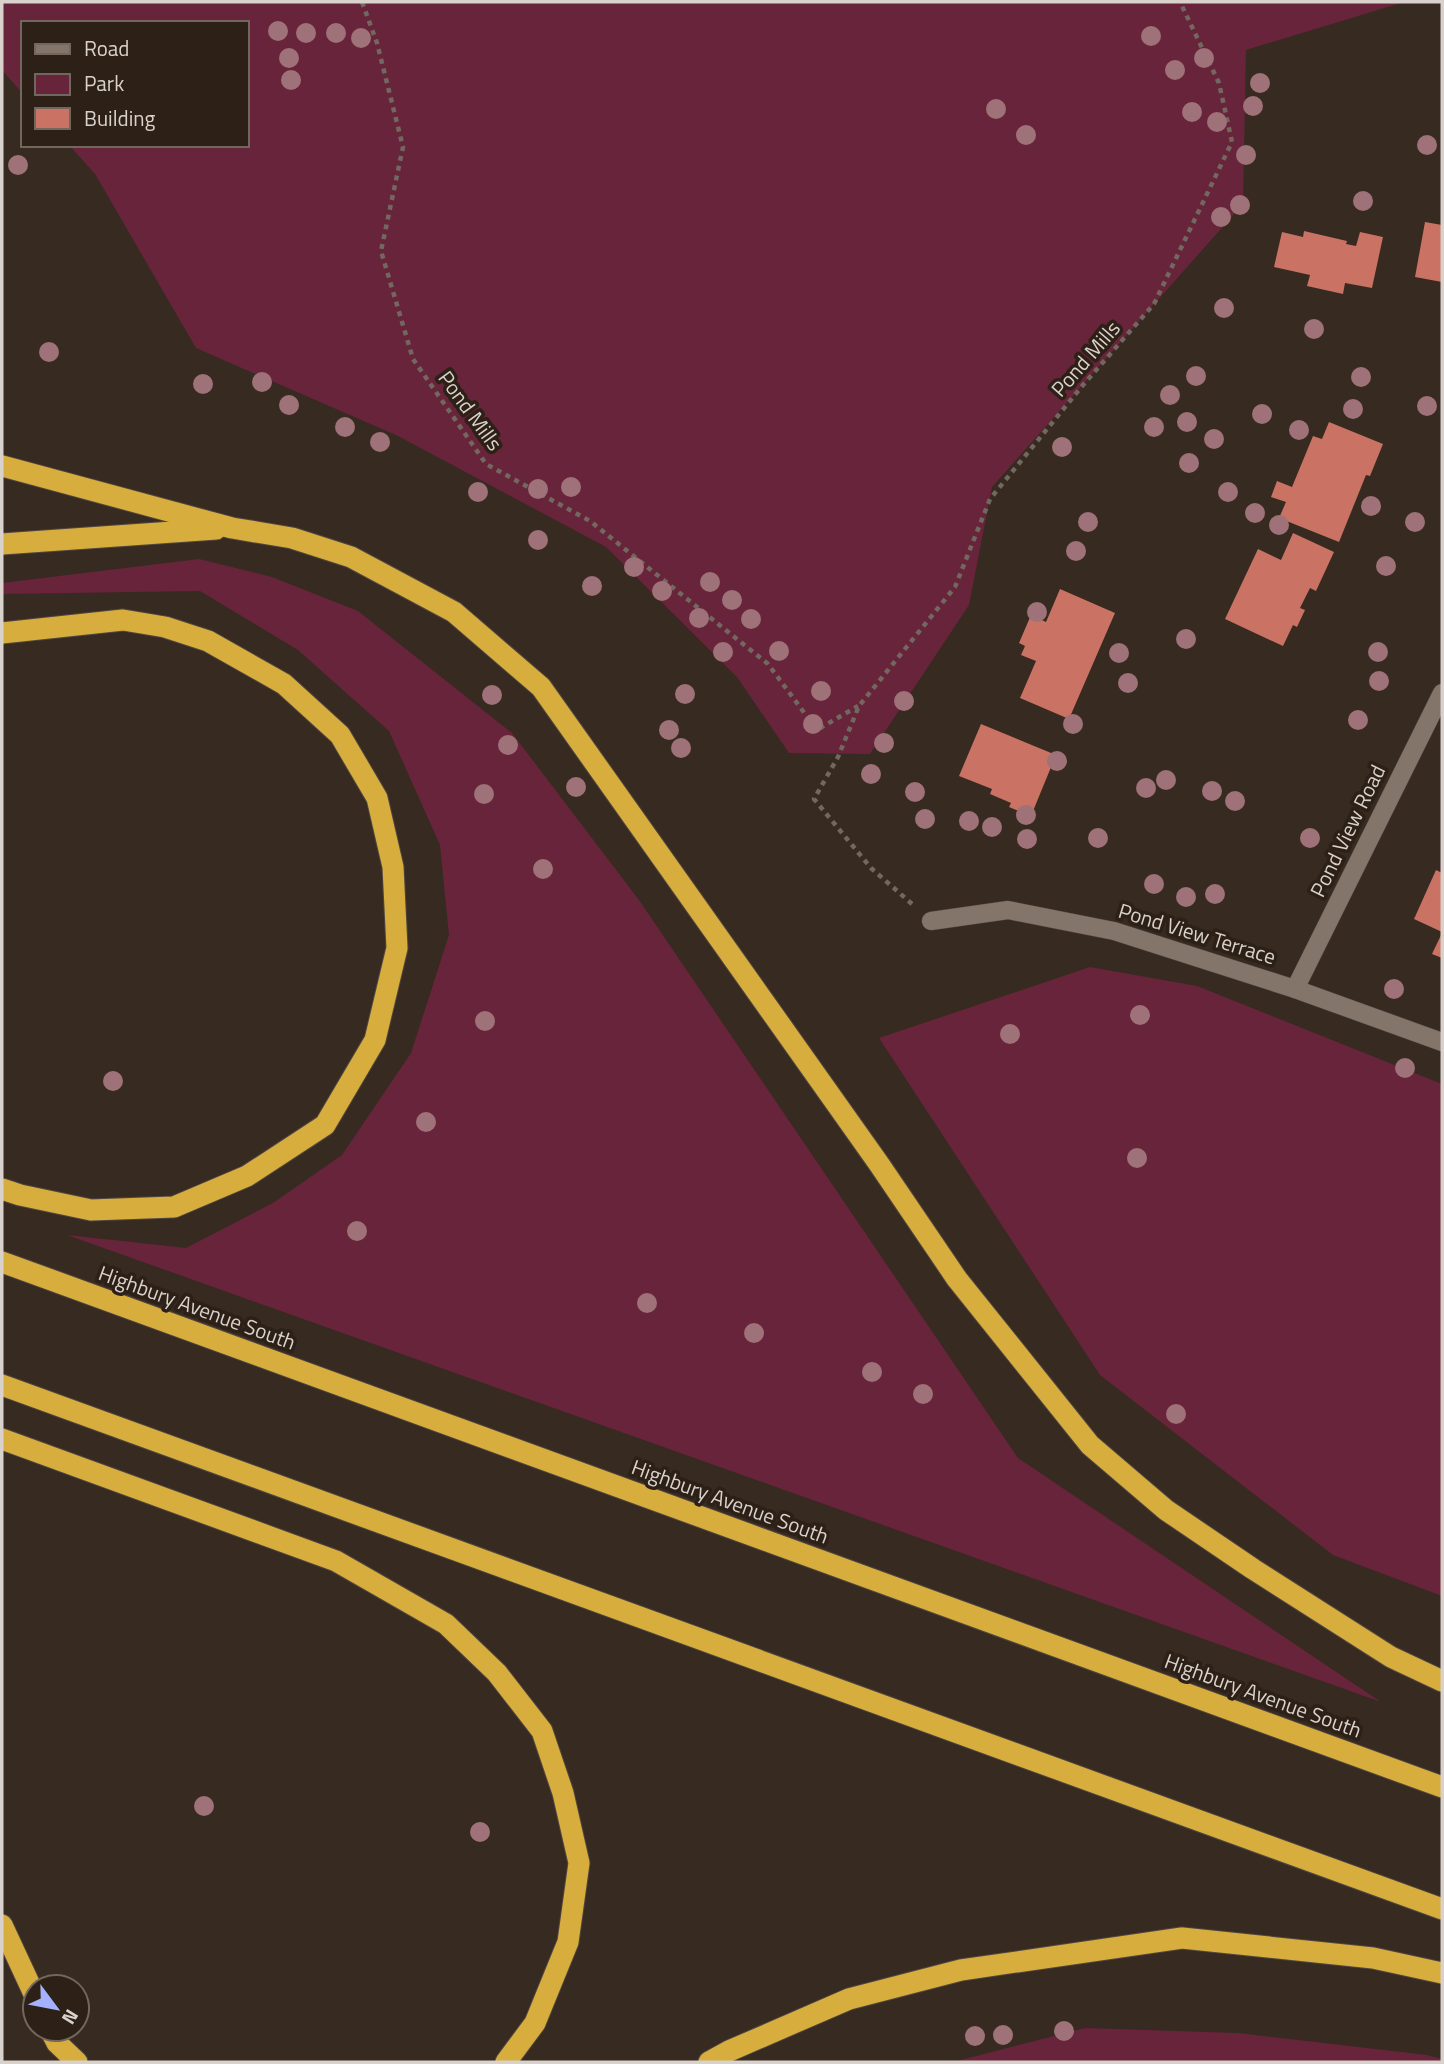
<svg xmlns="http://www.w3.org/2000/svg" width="1444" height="2064" viewBox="0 0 1444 2064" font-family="'Titillium Web',sans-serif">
<rect width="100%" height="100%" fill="#362a21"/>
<g fill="#68243b">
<polygon points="2,2 1404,2 1246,50 1243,204 992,487 969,605 870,754 789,753 737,677 606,547 398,436 196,348 95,174 69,145 247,145 247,23 23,23 23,94 2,70"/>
<polygon points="199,559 272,577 358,611 512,733 639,900 1018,1458 1381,1702 67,1235 186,1248 273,1203 342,1155 411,1053 449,935 440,845 389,731 298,650 200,591 2,594 2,583"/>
<polygon points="1090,967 1197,986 1442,1084 1442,1596 1333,1555 1100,1375 879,1038"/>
<polygon points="1085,2028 1238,2033 1427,2055 1442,2059 1442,2062 953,2062"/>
</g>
<g fill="#ca7263">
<polygon points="1425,222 1442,225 1442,282 1415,277"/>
<polygon points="1304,231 1347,241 1346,244 1356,246 1360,232 1383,237 1372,288 1345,283 1343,294 1307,286 1310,275 1274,267 1282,232 1303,237"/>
<polygon points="1329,422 1383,444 1370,476 1366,475 1339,542 1279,518 1286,502 1271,497 1277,481 1292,487 1313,436 1322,439"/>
<polygon points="1293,533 1334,552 1316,591 1310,588 1300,608 1305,610 1297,627 1293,625 1283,646 1225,619 1258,549 1281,560"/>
<polygon points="1060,589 1115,613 1069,719 1020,698 1036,661 1021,655 1025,646 1019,643 1031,615 1046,622"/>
<polygon points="981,724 1056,755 1031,816 1009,807 1011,803 990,794 992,789 959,776"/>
<polygon points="1436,870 1442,873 1442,932 1414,919"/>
<polygon points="1442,933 1442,958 1432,954"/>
</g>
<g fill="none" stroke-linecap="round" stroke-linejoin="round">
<defs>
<g id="minor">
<polyline points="931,921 1008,910 1114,931 1295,989 1442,1042"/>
<polyline points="1295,989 1442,693"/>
</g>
<g id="highway">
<polyline points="2,466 232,528 292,538 351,557 454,612 541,687 879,1164 957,1279 1090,1445 1166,1510 1253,1569 1391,1657 1442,1681"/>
<polyline points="2,544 216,529"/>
<polyline points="2,633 123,620 165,627 208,641 284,684 340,735 377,798 393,867 397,948 375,1040 325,1125 247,1176 174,1207 91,1210 20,1195 2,1189"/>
<polyline points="2,1262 1442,1787"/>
<polyline points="2,1385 1442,1909"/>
<polyline points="2,1439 336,1561 446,1624 497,1673 542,1731 563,1793 579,1863 568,1942 535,2023 506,2062"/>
<polyline points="2,1925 35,1996"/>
<polyline points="50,2029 57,2043 77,2062"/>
<polyline points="709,2062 729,2051 849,1999 961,1970 1182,1938 1373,1958 1442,1973"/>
</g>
</defs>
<use href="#minor" stroke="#524740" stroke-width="19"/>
<use href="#highway" stroke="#524740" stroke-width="23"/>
<g stroke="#726860" stroke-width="4.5" stroke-dasharray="5 5" stroke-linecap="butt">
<polyline points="362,2 377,43 403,147 381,251 413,359 486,464 590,521 768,664 817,730 858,706"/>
<polyline points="912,904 871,868 814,799 838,757 859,706 955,587 990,499 1083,385 1154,304 1232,142 1219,83 1180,2"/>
</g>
<use href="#minor" stroke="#83756a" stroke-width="18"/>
<use href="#highway" stroke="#d7ae3d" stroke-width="21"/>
</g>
<g fill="#9e7278">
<circle cx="278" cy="31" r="10"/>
<circle cx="306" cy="33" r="10"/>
<circle cx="336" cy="33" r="10"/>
<circle cx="1151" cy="36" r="10"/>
<circle cx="361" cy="38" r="10"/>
<circle cx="289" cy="58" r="10"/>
<circle cx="1204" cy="58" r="10"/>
<circle cx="1175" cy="70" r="10"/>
<circle cx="291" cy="80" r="10"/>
<circle cx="1260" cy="83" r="10"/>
<circle cx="1253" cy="106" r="10"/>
<circle cx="996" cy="109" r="10"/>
<circle cx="1192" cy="112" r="10"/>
<circle cx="1217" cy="122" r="10"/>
<circle cx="1026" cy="135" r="10"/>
<circle cx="1427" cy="145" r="10"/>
<circle cx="1246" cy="155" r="10"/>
<circle cx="18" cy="165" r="10"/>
<circle cx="1363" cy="201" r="10"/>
<circle cx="1240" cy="205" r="10"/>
<circle cx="1221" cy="217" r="10"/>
<circle cx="1224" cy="308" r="10"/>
<circle cx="1314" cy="329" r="10"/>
<circle cx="49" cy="352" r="10"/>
<circle cx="1196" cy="376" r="10"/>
<circle cx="1361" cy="377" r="10"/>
<circle cx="262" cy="382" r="10"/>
<circle cx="203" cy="384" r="10"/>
<circle cx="1170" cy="395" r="10"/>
<circle cx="289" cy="405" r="10"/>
<circle cx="1427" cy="406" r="10"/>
<circle cx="1353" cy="409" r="10"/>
<circle cx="1262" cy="414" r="10"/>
<circle cx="1187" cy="422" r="10"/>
<circle cx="345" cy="427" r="10"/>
<circle cx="1154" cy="427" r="10"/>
<circle cx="1299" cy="430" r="10"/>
<circle cx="1214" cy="439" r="10"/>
<circle cx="380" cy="442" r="10"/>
<circle cx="1062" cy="447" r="10"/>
<circle cx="1189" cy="463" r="10"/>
<circle cx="571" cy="487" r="10"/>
<circle cx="538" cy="489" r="10"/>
<circle cx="478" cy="492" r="10"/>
<circle cx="1228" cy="492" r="10"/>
<circle cx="1371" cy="506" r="10"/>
<circle cx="1255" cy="513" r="10"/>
<circle cx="1088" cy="522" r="10"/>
<circle cx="1415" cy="522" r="10"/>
<circle cx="1279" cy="525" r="10"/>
<circle cx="538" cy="540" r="10"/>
<circle cx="1076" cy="551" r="10"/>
<circle cx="1386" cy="566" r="10"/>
<circle cx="634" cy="567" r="10"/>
<circle cx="710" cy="582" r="10"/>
<circle cx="592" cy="586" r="10"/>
<circle cx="662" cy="591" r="10"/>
<circle cx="732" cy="600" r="10"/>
<circle cx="1037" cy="612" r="10"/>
<circle cx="699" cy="618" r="10"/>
<circle cx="751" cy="619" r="10"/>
<circle cx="1186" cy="639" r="10"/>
<circle cx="779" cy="651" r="10"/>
<circle cx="723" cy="652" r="10"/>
<circle cx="1378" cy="652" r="10"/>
<circle cx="1119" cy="653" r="10"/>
<circle cx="1379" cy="681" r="10"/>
<circle cx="1128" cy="683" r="10"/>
<circle cx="821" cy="691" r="10"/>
<circle cx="685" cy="694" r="10"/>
<circle cx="492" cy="695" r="10"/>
<circle cx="904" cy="701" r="10"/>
<circle cx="1358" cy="720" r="10"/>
<circle cx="813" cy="724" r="10"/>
<circle cx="1073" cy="724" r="10"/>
<circle cx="669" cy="730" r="10"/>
<circle cx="884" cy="743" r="10"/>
<circle cx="508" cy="745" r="10"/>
<circle cx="681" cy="748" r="10"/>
<circle cx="1057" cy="761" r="10"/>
<circle cx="871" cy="774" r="10"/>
<circle cx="1166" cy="780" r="10"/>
<circle cx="576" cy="787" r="10"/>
<circle cx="1146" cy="788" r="10"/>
<circle cx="1212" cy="791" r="10"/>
<circle cx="915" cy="792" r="10"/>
<circle cx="484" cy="794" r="10"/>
<circle cx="1235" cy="801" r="10"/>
<circle cx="1026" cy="815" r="10"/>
<circle cx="925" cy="819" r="10"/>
<circle cx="969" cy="821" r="10"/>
<circle cx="992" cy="827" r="10"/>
<circle cx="1098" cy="838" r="10"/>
<circle cx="1310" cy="838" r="10"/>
<circle cx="1027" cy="839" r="10"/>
<circle cx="543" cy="869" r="10"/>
<circle cx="1154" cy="884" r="10"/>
<circle cx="1215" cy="894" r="10"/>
<circle cx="1186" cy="897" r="10"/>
<circle cx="1394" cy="989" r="10"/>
<circle cx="1140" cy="1015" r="10"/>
<circle cx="485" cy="1021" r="10"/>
<circle cx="1010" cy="1034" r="10"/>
<circle cx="1405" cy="1068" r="10"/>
<circle cx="113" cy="1081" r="10"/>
<circle cx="426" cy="1122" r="10"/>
<circle cx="1137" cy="1158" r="10"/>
<circle cx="357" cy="1231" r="10"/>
<circle cx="647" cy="1303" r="10"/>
<circle cx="754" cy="1333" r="10"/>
<circle cx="872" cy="1372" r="10"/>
<circle cx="923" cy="1394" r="10"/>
<circle cx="1176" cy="1414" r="10"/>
<circle cx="204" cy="1806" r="10"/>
<circle cx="480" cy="1832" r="10"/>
<circle cx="1064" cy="2031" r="10"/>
<circle cx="1003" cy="2035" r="10"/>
<circle cx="975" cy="2036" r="10"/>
</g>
<g text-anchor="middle" stroke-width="7" stroke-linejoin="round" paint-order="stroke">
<g font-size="21" fill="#d9d1cb" stroke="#2c2017">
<text transform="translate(1086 359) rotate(-49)" y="7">Pond Mills</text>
<text transform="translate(470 411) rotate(54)" y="7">Pond Mills</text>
<text transform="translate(1348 831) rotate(-64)" y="7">Pond View Road</text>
<text transform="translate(1197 934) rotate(17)" y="7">Pond View Terrace</text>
<text transform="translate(197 1308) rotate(20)" y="7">Highbury Avenue South</text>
<text transform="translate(730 1502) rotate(20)" y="7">Highbury Avenue South</text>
<text transform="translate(1263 1696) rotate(20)" y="7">Highbury Avenue South</text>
</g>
</g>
<rect width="1444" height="2064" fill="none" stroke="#d9d1cb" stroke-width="7"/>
<rect x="21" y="21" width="228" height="126" fill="#2c2017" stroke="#71675f" stroke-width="2"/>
<rect x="35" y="44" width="35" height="10" fill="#83756a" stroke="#71675f" stroke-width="2"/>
<text x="84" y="56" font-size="21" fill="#d9d1cb">Road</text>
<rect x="35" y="74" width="35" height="21" fill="#68243b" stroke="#71675f" stroke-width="2"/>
<text x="84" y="91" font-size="21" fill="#d9d1cb">Park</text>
<rect x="35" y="108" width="35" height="21" fill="#ca7263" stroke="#71675f" stroke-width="2"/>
<text x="84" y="126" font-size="21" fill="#d9d1cb">Building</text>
<g transform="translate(56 2008) rotate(122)"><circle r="33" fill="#2c2017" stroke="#71675f" stroke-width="2"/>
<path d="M0-5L12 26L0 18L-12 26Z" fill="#a5b1fc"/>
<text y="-10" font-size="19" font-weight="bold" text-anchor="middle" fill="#d9d1cb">N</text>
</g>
</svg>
